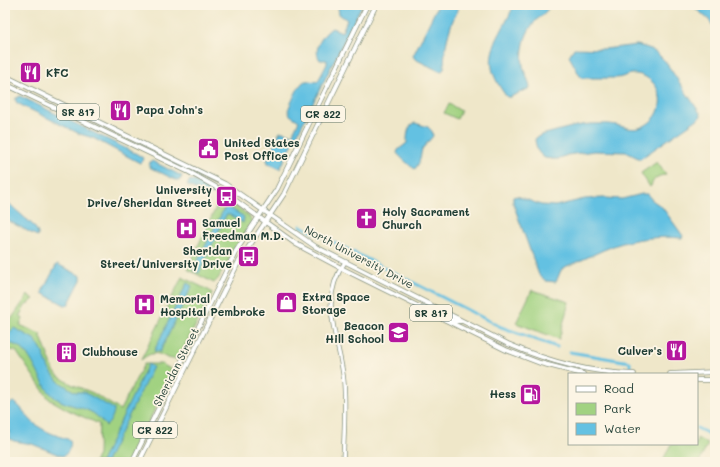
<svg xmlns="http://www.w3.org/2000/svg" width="720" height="467" viewBox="0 0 720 467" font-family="Mali,sans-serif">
<rect width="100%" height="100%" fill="#fcf5e5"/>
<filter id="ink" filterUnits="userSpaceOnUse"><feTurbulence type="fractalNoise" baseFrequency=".025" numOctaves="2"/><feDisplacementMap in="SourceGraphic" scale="8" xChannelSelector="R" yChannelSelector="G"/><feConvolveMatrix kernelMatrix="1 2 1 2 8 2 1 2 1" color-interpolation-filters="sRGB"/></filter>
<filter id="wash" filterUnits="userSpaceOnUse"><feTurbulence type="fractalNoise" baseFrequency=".012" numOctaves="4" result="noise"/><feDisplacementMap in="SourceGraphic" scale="16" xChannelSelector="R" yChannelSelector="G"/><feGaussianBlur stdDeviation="0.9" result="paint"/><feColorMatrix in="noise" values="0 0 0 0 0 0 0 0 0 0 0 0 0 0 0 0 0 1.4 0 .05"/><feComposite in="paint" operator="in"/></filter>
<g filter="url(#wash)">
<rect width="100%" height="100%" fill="#efe7c9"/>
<g fill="#a1d281" stroke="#60885a">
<polygon points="449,104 461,111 457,119 444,113"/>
<path d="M657 162 666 175C658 175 653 179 651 186L650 187 641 173Z"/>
<polygon points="222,195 249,216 252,222 240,240 218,279 214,283 187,269"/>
<path d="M182 277 210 291 212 294 178 359C162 361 159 345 141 360Z"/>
<polygon points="532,290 569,302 559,339 516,323"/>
<polygon points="28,295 34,299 25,306 20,315 23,319 20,325 40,334 54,371 58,376 71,384 93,393 120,410 144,364 162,364 172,370 173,372 129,462 94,462 98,455 99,424 68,410 49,399 16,351 5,349 6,345 5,328"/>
<polygon points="697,438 708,444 699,462 662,462 671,444 697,444"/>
</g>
<g fill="#64c1e2" stroke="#427f8b">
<path d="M339 5H362L280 169 268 163 267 160 280 132H283L292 135 299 121 290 115 288 110C291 104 299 81 306 81 311 80 313 83 318 81L327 64V60H320C312 49 323 34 332 28L342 32 347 20 339 14 338 7Z"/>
<path d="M438 5H458C459 11 456 14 453 20 447 36 444 52 444 69L442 71H439L415 59 413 56Z"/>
<path d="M514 5 549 6C548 12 537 18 533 24 524 35 521 52 523 66 524 73 529 80 530 87L528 89 510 97H507C476 57 498 43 514 5Z"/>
<polygon points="692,5 715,5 715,29 709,20"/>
<path d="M637 45 648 48 657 53 665 61 700 113 701 116 699 118 640 159 626 152 594 151 567 155 558 159H553L545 158 542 156 537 150 535 140 536 138 541 135C558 131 574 125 591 124 599 124 608 123 616 125 625 127 633 131 642 127 651 123 659 115 660 105 663 88 647 72 631 74 626 75 621 78 616 78 605 78 594 78 582 78L580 76 569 56 574 48 605 49Z"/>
<polygon points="20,96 137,154 143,158 142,161 140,163 93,138 80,134 17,103 15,99"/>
<path d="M415 123 428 127 432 131 433 136 422 149 419 163 415 169C410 166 400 157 397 153L398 150 407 143C407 136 407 126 415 123Z"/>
<polygon points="152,161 182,176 180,180 176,180 149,167 150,162"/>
<polygon points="190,180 199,183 213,193 211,195 205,194 187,185"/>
<path d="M642 194H647L652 200 662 207 683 236 682 238C660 236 637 238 616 245 599 251 584 260 567 266L561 270 556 282 546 281 539 275 513 203V197L517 196 541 205 555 206 585 199 604 198 622 199Z"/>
<polygon points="5,199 16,210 34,226 38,233 38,236 35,235 5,219"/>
<polygon points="226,208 229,208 243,216 244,217 243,223 230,215 226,215 199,273 193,270 224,209"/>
<polygon points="57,264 81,276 81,280 68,305 65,305 42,293 43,290"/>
<polygon points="187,283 192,286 160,352 154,351"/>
<path d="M14 328 34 339 41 348 49 369 58 381 75 392H84L114 409C114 415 110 423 106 426 102 422 99 417 93 413 80 405 62 406 51 394 36 378 32 343 5 343V337Z"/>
<polygon points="148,364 153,367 106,462 101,462"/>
<path d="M13 402C19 403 28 419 35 424 45 432 58 436 70 440 72 445 68 455 62 456L32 444 14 441 10 439C9 428 5 420 5 408Z"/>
</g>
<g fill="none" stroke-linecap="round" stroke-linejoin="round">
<g stroke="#64c1e2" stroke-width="3">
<polyline points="301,226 349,250"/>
<polyline points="353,252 501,327 557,347"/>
<polyline points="570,352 630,362 630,369"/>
<polyline points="697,428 715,437"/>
</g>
</g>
</g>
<g filter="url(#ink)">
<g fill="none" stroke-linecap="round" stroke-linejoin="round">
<defs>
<path id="secondary" d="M343 462C344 436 346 409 344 383 341 340 316 303 345 262"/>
<g id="primary">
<path d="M5 76 225 184 316 247 508 344C547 361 591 373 634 374"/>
<polyline points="5,84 189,172 221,190 296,244 341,268 506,350 540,363 583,374"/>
<polyline points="424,307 455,321 461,321"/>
<polyline points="670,374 715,372"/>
<polyline points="697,380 715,380"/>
<polyline points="132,462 236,251 277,189 367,5"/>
<polyline points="139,462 238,263 284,194 376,5"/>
</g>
</defs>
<use href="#secondary" stroke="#87927e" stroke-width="5"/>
<use href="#primary" stroke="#87927e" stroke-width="5.5"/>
<use href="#secondary" stroke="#fff" stroke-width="3.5"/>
<use href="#primary" stroke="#fff" stroke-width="4"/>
</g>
</g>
<defs>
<symbol id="restaurant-square" viewBox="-11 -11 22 22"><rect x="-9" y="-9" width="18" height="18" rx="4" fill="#b5179e" stroke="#fcf5e5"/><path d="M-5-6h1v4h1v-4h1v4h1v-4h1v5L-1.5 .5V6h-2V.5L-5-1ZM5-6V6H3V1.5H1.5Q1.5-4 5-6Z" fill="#fff"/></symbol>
<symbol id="civic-square" viewBox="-11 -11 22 22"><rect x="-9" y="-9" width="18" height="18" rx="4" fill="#b5179e" stroke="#fcf5e5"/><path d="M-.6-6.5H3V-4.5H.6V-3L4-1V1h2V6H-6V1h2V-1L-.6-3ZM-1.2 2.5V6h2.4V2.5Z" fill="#fff"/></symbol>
<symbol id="bus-square" viewBox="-11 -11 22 22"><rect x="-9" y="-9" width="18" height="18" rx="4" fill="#b5179e" stroke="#fcf5e5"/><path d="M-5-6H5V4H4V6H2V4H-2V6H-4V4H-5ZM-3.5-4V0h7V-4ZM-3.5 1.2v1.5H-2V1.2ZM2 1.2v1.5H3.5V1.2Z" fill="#fff"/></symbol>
<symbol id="church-square" viewBox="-11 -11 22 22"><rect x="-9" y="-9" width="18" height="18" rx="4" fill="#b5179e" stroke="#fcf5e5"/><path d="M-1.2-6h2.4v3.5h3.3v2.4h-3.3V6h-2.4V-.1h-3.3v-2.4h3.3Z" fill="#fff"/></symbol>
<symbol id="hospital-square" viewBox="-11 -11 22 22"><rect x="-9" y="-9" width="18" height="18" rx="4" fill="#b5179e" stroke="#fcf5e5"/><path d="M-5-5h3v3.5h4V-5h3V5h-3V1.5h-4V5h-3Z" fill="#fff"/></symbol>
<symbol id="shop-square" viewBox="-11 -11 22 22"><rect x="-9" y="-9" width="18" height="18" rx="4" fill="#b5179e" stroke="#fcf5e5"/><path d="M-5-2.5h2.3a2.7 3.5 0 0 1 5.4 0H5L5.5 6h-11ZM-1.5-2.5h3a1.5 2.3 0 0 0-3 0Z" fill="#fff"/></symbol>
<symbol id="school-square" viewBox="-11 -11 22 22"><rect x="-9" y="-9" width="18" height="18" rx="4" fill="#b5179e" stroke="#fcf5e5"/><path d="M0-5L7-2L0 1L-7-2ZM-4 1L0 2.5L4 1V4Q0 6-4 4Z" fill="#fff"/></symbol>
<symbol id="building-square" viewBox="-11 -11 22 22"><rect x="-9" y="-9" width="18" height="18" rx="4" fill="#b5179e" stroke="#fcf5e5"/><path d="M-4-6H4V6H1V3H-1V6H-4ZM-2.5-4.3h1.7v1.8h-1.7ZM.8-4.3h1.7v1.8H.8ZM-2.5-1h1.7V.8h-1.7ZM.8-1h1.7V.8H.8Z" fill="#fff"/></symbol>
<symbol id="fuel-square" viewBox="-11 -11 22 22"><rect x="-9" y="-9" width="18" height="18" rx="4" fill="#b5179e" stroke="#fcf5e5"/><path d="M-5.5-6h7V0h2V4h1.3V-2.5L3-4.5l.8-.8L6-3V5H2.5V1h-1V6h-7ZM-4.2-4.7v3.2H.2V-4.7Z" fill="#fff"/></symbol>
</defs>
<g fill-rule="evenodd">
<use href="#restaurant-square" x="18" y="60" width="25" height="25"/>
<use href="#restaurant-square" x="108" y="98" width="25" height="25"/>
<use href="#civic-square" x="196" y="136" width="25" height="25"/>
<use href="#bus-square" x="214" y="184" width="25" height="25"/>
<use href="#church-square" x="354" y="206" width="25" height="25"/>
<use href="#hospital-square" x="174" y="216" width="25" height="25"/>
<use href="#bus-square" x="236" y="244" width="25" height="25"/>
<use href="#shop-square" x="274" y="290" width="25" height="25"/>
<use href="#hospital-square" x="132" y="292" width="25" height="25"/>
<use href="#school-square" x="386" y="320" width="25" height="25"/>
<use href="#restaurant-square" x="664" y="338" width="25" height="25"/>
<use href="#building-square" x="54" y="340" width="25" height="25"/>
<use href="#fuel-square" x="518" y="382" width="25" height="25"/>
</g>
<g text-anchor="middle" stroke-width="3.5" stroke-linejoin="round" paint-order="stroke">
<g fill="#fcf5e5" stroke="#617469" stroke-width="1">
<rect x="57" y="104" width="42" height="16" rx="3"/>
<rect x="301" y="106" width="44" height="16" rx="3"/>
<rect x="410" y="305" width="42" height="16" rx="3"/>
<rect x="133" y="422" width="44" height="16" rx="3"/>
</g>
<g font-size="10" font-weight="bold" fill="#1f3d34">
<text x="78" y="116">SR 817</text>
<text x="323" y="118">CR 822</text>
<text x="431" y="317">SR 817</text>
<text x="155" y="434">CR 822</text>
</g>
<g font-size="11" font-weight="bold" fill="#1f3d34" stroke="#fcf5e5" text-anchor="start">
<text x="46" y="77">KFC</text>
<text x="136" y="114">Papa John's</text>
<text x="224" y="147">United States<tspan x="224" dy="13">Post Office</tspan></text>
<text x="212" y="194" text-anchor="end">University<tspan x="212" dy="13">Drive/Sheridan Street</tspan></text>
<text x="382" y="216">Holy Sacrament<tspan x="382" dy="13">Church</tspan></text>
<text x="202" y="227">Samuel<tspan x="202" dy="13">Freedman M.D.</tspan></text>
<text x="232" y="255" text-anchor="end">Sheridan<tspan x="232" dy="13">Street/University Drive</tspan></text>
<text x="302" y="301">Extra Space<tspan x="302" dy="13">Storage</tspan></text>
<text x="160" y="303">Memorial<tspan x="160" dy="13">Hospital Pembroke</tspan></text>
<text x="384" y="330" text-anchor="end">Beacon<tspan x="384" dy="13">Hill School</tspan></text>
<text x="662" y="355" text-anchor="end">Culver's</text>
<text x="82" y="356">Clubhouse</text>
<text x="516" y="398" text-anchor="end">Hess</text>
</g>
<g font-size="11" fill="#1f3d34" stroke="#fcf5e5">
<text transform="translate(359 257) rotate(28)" y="4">North University Drive</text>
<text transform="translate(176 367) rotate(-63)" y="4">Sheridan Street</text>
</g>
</g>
<rect width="720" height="467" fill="none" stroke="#fcf5e5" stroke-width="20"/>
<rect x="568" y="373" width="130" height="72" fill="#fcf5e5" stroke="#a4ab9e"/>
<rect x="576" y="386" width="20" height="6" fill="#ffffff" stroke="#a4ab9e"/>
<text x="604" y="393" font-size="12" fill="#1f3d34">Road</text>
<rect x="576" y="403" width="20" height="12" fill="#a1d281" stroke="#a4ab9e"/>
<text x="604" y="413" font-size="12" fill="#1f3d34">Park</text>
<rect x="576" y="423" width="20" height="12" fill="#64c1e2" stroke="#a4ab9e"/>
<text x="604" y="433" font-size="12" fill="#1f3d34">Water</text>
</svg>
